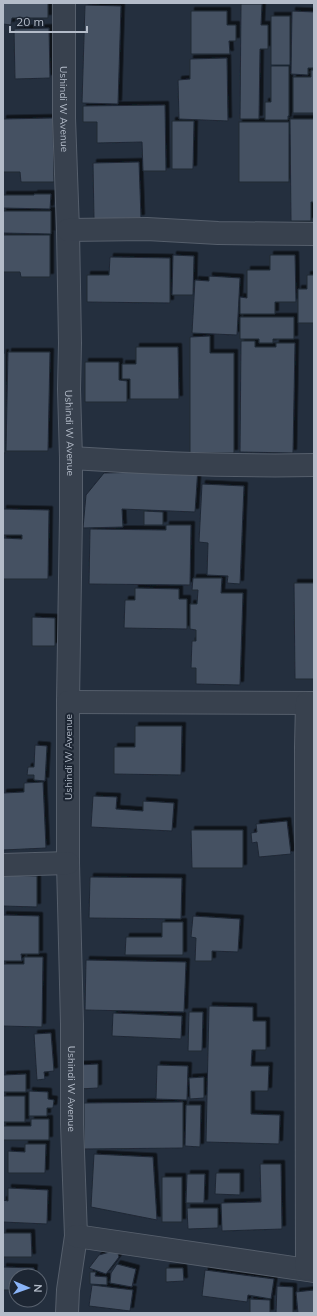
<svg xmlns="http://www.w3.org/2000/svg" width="317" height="1316" viewBox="0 0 317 1316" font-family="Mulish,sans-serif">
<defs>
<filter id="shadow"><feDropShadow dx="3.5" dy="-3.5" stdDeviation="0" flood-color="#0009"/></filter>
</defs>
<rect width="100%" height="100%" fill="#242f3e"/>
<g fill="#455162" stroke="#1f2835" filter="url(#shadow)">
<polygon points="3,3 48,3 48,18 12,18 11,25 3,24"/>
<polygon points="241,4 262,4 261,25 268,25 268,49 260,49 259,119 240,119"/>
<polygon points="85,5 121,6 118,104 82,103"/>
<polygon points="191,11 227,11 227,25 236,25 236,41 229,41 230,54 191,54"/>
<polygon points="292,11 314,12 314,68 308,68 308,75 291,74"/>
<rect x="271" y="16" width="19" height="49"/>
<polygon points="49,28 50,78 15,79 14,29"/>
<polygon points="227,58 228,121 179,119 178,80 190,79 190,59"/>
<polygon points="271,66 289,66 289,116 288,116 288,120 265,120 265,102 271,102"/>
<polygon points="311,70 314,70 314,113 293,113 293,77 311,77"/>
<polygon points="165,105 166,171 143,171 142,142 97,143 97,122 83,122 83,106"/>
<polygon points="53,118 54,182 21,182 20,172 3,172 3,119"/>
<polygon points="290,119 314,119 314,202 311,202 311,221 291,221"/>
<polygon points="172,121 194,121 193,169 172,169"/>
<rect x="239" y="122" width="50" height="60"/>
<polygon points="139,162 141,218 94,219 93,163"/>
<polygon points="34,194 51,194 50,209 3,208 3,195 34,195"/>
<polygon points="3,211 51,211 51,234 3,233"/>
<polygon points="3,235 50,235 50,277 21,277 20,272 3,272"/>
<polygon points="173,255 194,256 193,295 172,295"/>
<polygon points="270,255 295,255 296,302 275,302 275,314 240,314 240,297 247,298 247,270 270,270"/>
<polygon points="110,257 170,258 170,303 87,302 87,275 109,275"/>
<polygon points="307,275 314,275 314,323 298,323 298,289 307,289"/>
<polygon points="209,276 240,278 237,335 192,333 195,280 209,281"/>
<polygon points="240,317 294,317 294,339 273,339 273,343 259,343 259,339 240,339"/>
<polygon points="210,336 210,353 234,353 234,453 190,453 190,337"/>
<polygon points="241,341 255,341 255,347 276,347 276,343 295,343 293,453 240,452"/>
<polygon points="136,347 178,347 179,399 130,399 130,379 122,379 122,364 136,364"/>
<polygon points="8,352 50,352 48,451 6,451"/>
<rect x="3" y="353" width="2" height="100"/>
<polygon points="85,362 119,362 119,380 127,381 127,402 85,402"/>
<polygon points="198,467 195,512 122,509 123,527 83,528 86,495 104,473 147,472"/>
<polygon points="202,484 244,486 240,584 227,583 228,576 207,575 208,543 199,542"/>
<polygon points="3,509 49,510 48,579 3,579 3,538 22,539 22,535 3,535"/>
<polygon points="144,511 163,512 163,525 144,525"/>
<polygon points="166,525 191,525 190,585 89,584 90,529 166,530"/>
<polygon points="193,578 222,578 221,593 243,593 240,685 196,684 196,668 191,668 192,641 196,641 196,630 190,629 190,604 197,604 198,590 192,590"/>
<polygon points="294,583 314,583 314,679 295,679"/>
<polygon points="135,588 179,589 179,599 187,599 187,629 124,628 125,600 135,600"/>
<polygon points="32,617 55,618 55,646 32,646"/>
<polygon points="135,726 182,726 181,775 114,774 114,747 135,747"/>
<polygon points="35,745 47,746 45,781 34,780 34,775 27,775 28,767 34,767"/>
<polygon points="43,782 46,848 3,850 3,793 24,792 24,783"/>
<polygon points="93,796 117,797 116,809 143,811 143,801 174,803 172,831 91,827"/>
<polygon points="287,821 291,854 259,857 257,842 252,843 251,833 257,832 256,824"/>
<polygon points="191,830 243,830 243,868 192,868"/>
<polygon points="3,875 37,876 37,907 3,906"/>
<polygon points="90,877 182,878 181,919 89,918"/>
<polygon points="3,915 39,916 39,954 21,954 22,961 3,961"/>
<polygon points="193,916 240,919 238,952 212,951 212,961 195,961 196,938 191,937"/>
<polygon points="162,922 183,922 183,955 125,955 126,937 162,937"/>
<polygon points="24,957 43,957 42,1027 3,1026 3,964 24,964"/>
<polygon points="86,960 186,962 184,1012 85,1010"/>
<polygon points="209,1006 253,1007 253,1021 266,1021 266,1050 252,1050 251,1066 269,1066 268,1091 251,1091 251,1114 280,1115 279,1144 206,1142"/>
<polygon points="189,1012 203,1012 202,1051 188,1051"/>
<polygon points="113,1013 182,1016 181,1039 112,1036"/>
<polygon points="51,1033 54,1071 44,1072 45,1079 37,1080 34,1034"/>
<polygon points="98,1064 98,1088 78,1089 78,1065"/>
<polygon points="157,1065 188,1066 187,1100 156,1099"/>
<polygon points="26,1074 26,1092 3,1092 3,1075"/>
<polygon points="204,1077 204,1098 190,1099 189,1078"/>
<polygon points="29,1091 48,1092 48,1099 54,1100 53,1108 47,1108 47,1116 29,1116"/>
<rect x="3" y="1096" width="22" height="26"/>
<polygon points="183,1102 183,1148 84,1149 84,1103"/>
<polygon points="186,1105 201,1105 200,1147 185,1146"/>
<polygon points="31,1119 49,1119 49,1140 3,1140 3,1126 31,1126"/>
<polygon points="25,1144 46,1144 45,1173 8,1173 8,1151 25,1152"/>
<polygon points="94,1154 153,1157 157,1220 91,1207"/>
<polygon points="260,1164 281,1164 282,1229 222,1231 221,1203 261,1202"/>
<polygon points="216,1173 240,1173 240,1195 215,1194"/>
<polygon points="187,1174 205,1174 204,1203 186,1203"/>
<rect x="162" y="1177" width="20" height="45"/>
<polygon points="8,1188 48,1190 47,1224 3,1222 3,1200 8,1201"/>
<polygon points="187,1208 218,1208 218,1228 188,1229"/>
<polygon points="3,1233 31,1233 32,1257 3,1257"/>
<polygon points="117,1250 119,1257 106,1274 89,1268 99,1255"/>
<polygon points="117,1264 136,1269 132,1287 110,1283 111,1273"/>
<polygon points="3,1267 34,1268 33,1276 16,1276 16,1290 3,1290"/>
<polygon points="166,1268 183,1268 184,1281 166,1282"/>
<polygon points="205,1270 274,1279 271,1299 248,1295 247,1302 202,1296"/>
<polygon points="90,1272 96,1272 95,1276 107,1277 107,1285 90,1284"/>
<polygon points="92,1285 133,1290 130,1311 89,1306"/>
<polygon points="277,1286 293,1287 293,1313 276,1313"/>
<polygon points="314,1290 314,1313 298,1313 296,1292"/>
<polygon points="250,1299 270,1300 270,1313 250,1313"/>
</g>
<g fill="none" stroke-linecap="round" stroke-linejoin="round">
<defs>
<g id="street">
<path id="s1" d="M64 3V118L68 230 70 343 69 389 71 458V516L68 702V863L72 1024V1124L76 1236 68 1290 67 1313"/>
<polyline points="68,230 147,229 218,233 314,234"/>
<path d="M71 458C152 463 233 467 314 465"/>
<polyline points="68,702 314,703"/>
<polyline points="3,865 68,863"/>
<polyline points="76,1236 314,1271"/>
<polyline points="307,1269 306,747 307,703"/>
</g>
</defs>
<use href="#street" stroke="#565f6c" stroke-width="24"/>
<use href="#street" stroke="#38414e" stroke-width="22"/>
</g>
<g text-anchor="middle" stroke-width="4" stroke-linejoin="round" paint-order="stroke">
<g font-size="10" fill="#b4bcc9" stroke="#1d2633">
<text dy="4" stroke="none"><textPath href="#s1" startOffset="106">Ushindi W Avenue</textPath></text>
<text dy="4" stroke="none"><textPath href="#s1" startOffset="430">Ushindi W Avenue</textPath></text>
<text transform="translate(68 757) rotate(-90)" y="4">Ushindi W Avenue</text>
<text dy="4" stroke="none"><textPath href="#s1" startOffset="1086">Ushindi W Avenue</textPath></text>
</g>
</g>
<rect width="317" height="1316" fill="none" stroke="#b4bcc9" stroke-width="8"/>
<g transform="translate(28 1288) rotate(92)"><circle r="19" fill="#1d2633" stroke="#59626f"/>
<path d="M0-3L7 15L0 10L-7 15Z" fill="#8ab4f8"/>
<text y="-6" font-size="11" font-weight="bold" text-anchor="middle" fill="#b4bcc9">N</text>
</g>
<path d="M10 26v6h77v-6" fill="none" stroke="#b4bcc9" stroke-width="2"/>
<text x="16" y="26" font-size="12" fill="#b4bcc9" stroke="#1d2633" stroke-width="3" paint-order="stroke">20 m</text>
</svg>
